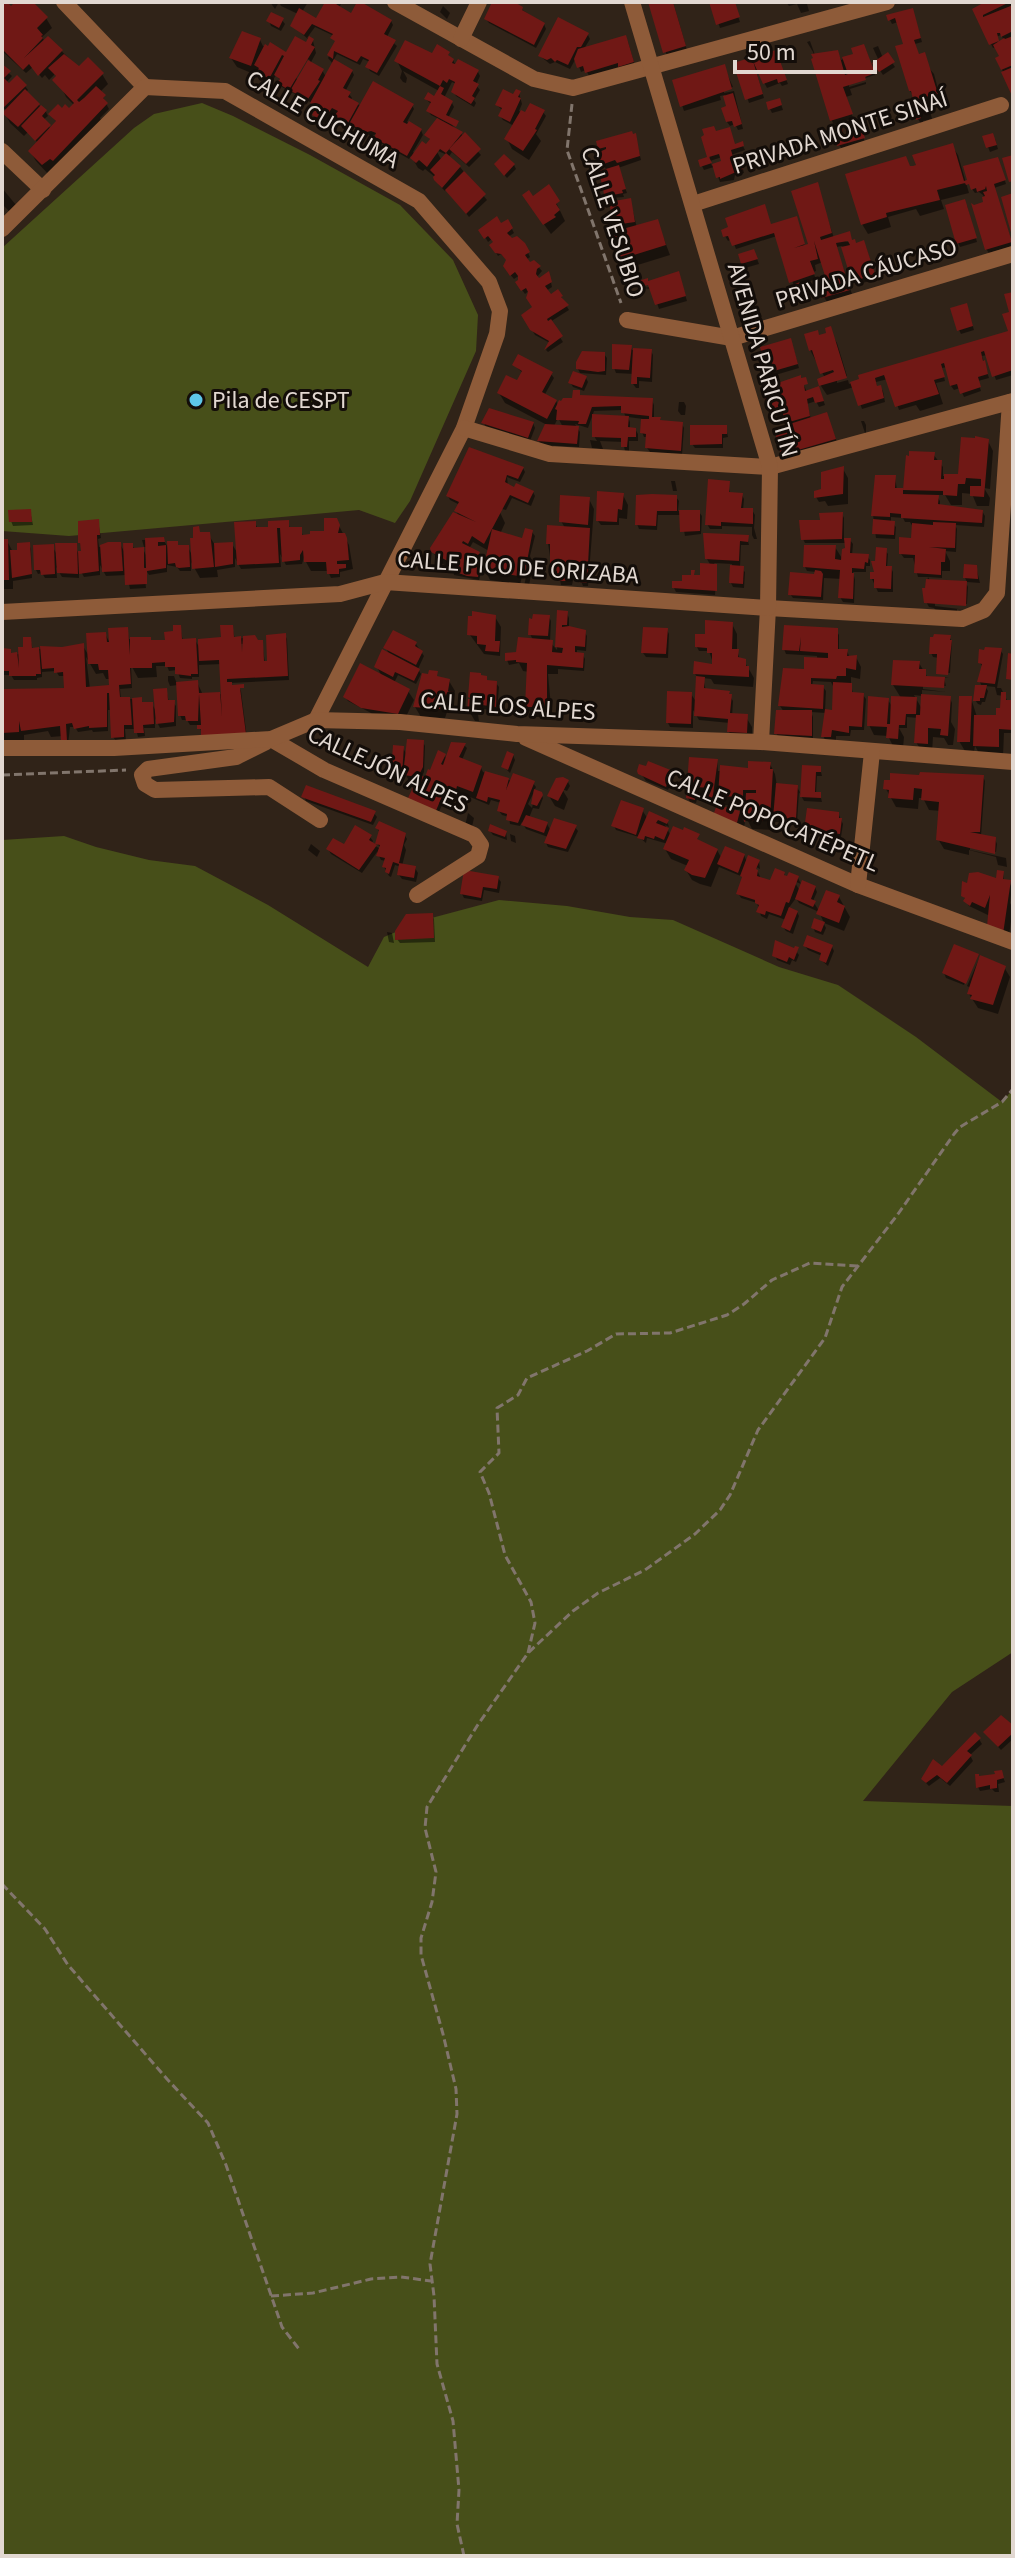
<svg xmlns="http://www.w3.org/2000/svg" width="1015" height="2558" viewBox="0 0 1015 2558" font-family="'Source Sans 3',sans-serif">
<rect width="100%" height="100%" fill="#302318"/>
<g fill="#474f19">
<polygon points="202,103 233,116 310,155 400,205 453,260 478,315 476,351 410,501 395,523 359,510 69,536 2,531 2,248 134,128 154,114"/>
<polygon points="64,836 96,847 149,860 195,866 268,905 368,967 384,937 424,920 499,900 567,906 630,917 673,920 779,967 838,985 916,1037 1002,1102 1013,1089 1013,1115 1011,1116 1013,1118 1013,1652 952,1692 863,1801 1013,1806 1013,2556 2,2556 2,840"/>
</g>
<g fill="#0007" fill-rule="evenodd">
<polygon points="2,2 10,7 18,2 30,2 46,18 52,28 42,37 45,42 48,38 78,67 102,74 108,84 100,92 109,109 100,118 103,124 49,175 36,161 30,151 38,143 28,132 24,136 10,123 5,113 7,111 2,107 2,83 4,81 4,75 2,78 2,67 12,76 6,83 25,86 28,90 26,92 46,112 48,116 43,120 51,129 58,123 53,118 71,113 76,107 66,97 55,74 49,80 45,75 42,78 33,67 26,73 2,51"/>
<path d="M270 2H308L302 12 316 21 327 2H342L339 8 350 15 391 21 393 25 387 37 397 46 379 76 370 71 368 67 370 62 363 59 360 65 337 54 333 61 352 71 354 75 346 90 352 98 350 101 361 106 412 105 414 109 407 122 421 130 423 135 413 152 415 154 431 141 427 135 439 119 431 115 428 111 432 105 426 99 435 98 439 91 403 71 407 78 406 83 403 82 400 78 402 71 397 61 433 56 453 60 456 66 478 72 480 76 476 85 480 90 474 100 476 103 474 107 456 96 454 92 456 84 452 82 444 98 452 103 454 107 448 118 456 131 464 136 481 155 469 167 452 152 448 158 460 167 487 200 469 217 447 189 445 191 439 185 435 177 425 169 423 171 418 168 411 156 409 159 379 142 376 138 379 133 371 136 342 121 338 116 335 122 329 119 326 124 316 119 314 115 316 110 312 103 282 87 281 81 276 75 272 82 263 78 258 70 256 75 237 67 231 58 260 40 263 46 287 55 306 45 309 40 292 25 298 14 281 6 279 2 275 9ZM315 27 334 36 336 44 328 58 333 64 326 77 322 70 310 64 316 53 313 41 307 38ZM304 58 310 60 299 80 294 77ZM436 150 447 155 442 161Z"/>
<polygon points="494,2 510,2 544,24 546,29 536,48 489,23 486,19"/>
<polygon points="650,2 673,2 687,50 667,56"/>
<polygon points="711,2 733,2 740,22 720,28"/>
<polygon points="786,2 815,2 807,4 809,11 801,13 797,4 789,6"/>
<path d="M985 2 1013 3V93L997 59 1001 57 996 47 993 48 991 44 975 10ZM1001 35 1005 42 999 45 996 37Z"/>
<polygon points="443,6 450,13 447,19 440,12"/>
<polygon points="914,15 922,42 915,44 919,56 934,74 942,104 929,107 932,119 923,121 924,129 918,119 916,100 910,91 905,45 898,22 892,24 888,16"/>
<polygon points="282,20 285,24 281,31 271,26 269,21"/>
<polygon points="588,35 590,39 584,49 628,42 635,66 592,82 586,70 581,72 576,58 570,69 555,62 550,64 540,56"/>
<polygon points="810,41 815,55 837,52 841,60 866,50 876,78 875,75 856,81 866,78 861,64 849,83 849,87 866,82 866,84 850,89 852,95 846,97 853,118 834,125 832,121 813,52 807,42"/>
<polygon points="878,46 883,58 887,55 895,67 883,75 875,63 879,61 873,48"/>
<polygon points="777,56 788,84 782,86 780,83 767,88 758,71 756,71 764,98 749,103 736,64"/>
<polygon points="724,67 733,87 724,89 724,93 734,91 743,129 738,130 735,124 730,126 727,122 728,108 725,95 720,96 721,100 684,111 674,81"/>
<polygon points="519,93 522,104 519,111 526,115 543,112 546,116 536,134 541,141 529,160 512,149 507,139 514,126 503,120 500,116 503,111 497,105"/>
<polygon points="781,104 783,110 772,113 770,109"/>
<polygon points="861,130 865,142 842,149 839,145 844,138"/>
<path d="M716 134 735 146 742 144 745 150 731 155 733 159 741 162 744 173 735 175 734 180 720 182 714 167 704 170 702 166 701 161 710 158 703 138ZM722 157 724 162 712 166 710 161Z"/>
<polygon points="635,135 641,160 618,168 627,193 623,194 624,197 611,198 608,202 601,173 607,171 603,164 600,148"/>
<polygon points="984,137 995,139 998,149 990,152"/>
<polygon points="952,146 958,155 969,193 941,200 944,209 920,216 916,209 888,217 891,227 868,234 862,224 910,169"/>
<polygon points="1000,164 1006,184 994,188 1013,246 989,253 986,249 986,204 983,195 979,192 975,193 972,189"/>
<polygon points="514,165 516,169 507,178 499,169"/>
<polygon points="2,188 16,205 10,212 4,206 2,208"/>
<polygon points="552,194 565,221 551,234 530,205 533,199"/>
<polygon points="630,200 637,228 657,221 670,255 628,268 623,258 627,231 622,220 616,222 614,217"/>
<polygon points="967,206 977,242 960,247 958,243"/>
<polygon points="824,208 834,238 866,247 876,279 856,285 842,246 836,247 854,300 830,307 824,297 829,283 823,262 815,265 816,271 813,272 816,279 799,285 804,300 799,301 777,236 736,249 732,239 728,241 725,236 798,223 805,247 810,246"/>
<polygon points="508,221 514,233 508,237 524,244 530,257 526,260 529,265 534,262 542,271 537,277 539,281 550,278 552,287 546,291 550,297 558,292 569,310 550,322 563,342 548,352 546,350 550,343 535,335 524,315 535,308 531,289 525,294 517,283 520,275 514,279 507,271 508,261 501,254 498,256 492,246 495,243 492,239 488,242 481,230"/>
<polygon points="741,256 756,256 759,264 745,268"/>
<polygon points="680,277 687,301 659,309 652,289 643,288 659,286 648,283"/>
<polygon points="1013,294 1013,375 996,380 987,355 982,356 989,378 978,381 981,391 964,397 960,388 954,390 951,386 947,367 942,368 945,381 936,383 943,404 920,411 916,405 899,410 888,379 876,382 877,388 880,387 883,391 885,402 862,409 854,387 827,395 821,386 819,380 825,378 810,350 820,337 831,333 837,343 847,376 837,379 837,383 848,380 849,384 1010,333"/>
<polygon points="968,310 974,330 961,334 959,330"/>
<polygon points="792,344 799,368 772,376 769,372"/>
<polygon points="630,347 632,350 651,351 653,355 652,382 639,381 639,388 636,388 633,384 634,374 616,373 614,368"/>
<polygon points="604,354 607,358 606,375 580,373 578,369"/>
<path d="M514 365 551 374 554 378 544 396 556 401 559 407 574 400 579 392 581 397 652 400 654 405V420L682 424 684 428 682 455 650 452 647 448 648 437H644L642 432 643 419 628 417 630 422V429H635L638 434V441H629V451H625L623 442 600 441 603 449 592 448 590 440 597 441 594 436 626 418 623 410 594 411 588 428 575 424 580 432 579 447 541 445 539 441 547 425 505 403 499 393 523 386V373ZM558 418 563 427 554 426Z"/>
<polygon points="800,377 807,392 819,388 825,405 819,407 816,401 807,404 811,419 826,415 840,449 786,458 783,454 789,426 786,415 777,418 772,405 768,401"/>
<polygon points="586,378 588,382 584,391 573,387 570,382"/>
<polygon points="679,402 684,402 686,406 685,415 681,415 678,411"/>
<polygon points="861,421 864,421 866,425 866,436"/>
<polygon points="484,423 533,423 535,428 530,441 486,427"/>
<polygon points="726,427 728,437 723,438 723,448 695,448 692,444"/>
<polygon points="988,441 993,451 990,489 984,488 990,498 989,506 977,506 972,494 962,493 962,505 951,505 945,495 936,495 940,501 940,507 982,511 985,516 984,527 955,525 957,529 956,552 945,551 950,561 950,571 942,571 942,578 928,577 931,582 966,583 968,587 967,604 935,602 935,606 967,610 957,609 957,614 938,613 934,608 929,607 924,598 928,577 918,577 913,558 904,558 901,554 913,540 914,529 910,522 905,522 903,518 891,517 891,522 896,527 895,539 876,538 873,515 895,477 897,490 905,490 907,458 933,454 943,467 943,476 957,476"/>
<polygon points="523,468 525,472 520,482 507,477 508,486 533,492 535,496 531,506 512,498 506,510 498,508 505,523 500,534 524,541 532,532 535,536 530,556 533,563 529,586 524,586 530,559 526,559 520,585 490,580 485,570 489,551 473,542 469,549 479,554 481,558 476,568 481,573 479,580 454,575 453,570 439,562 433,552 460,518 456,511 460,505 450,500 448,496"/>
<polygon points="843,469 848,478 848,504 828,506 825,501 819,502 816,497"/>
<polygon points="671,481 675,481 677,491 673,491"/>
<polygon points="728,483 730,494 742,495 744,499 743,510 752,510 755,515 754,528 757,539 754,539 752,535 752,527 722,526 722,529 710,529 707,524"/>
<polygon points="623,495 628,505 627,519 619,518 619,525 601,525 598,521"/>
<polygon points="676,497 679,501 678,511 699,512 702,516 701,534 685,536 681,515 658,515 657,530 639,529 637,524"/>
<polygon points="589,499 594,509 588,586 583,586 581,581 581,573 575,572 572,585 561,585 559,574 554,574 552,570 548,543 565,528 561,521"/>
<polygon points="30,511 33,525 13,526 11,521"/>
<polygon points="842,514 844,518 844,540 850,540 853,544 852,555 867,556 870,560 870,566 866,566 866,572 853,572 855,580 854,603 843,602 840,597 842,579 824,578 823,600 793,598 790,594 816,576 816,572 807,571 805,567 835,547 843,560 847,550 846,543 805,543 803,539 822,523"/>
<polygon points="336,520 349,545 353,569 340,572 340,577 331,578 328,571 311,571 306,562 305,554 302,564 286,565 280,554 281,567 241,569 235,558 235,567 217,570 218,577 200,578 191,562 191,571 180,571 177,567 167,565 167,572 149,575 144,567 146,588 130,589 127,575 106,576 100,565 100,575 84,577 79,568 79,578 62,577 56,567 57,578 45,578 42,573 38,574 34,566 52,546 58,556 75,545 78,553 83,553 80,543 98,521 101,538 98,539 99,547 120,544 125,553 132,545 135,550 143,549 148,559 147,547 144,547 142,540 163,539 169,549 188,547 193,557 208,534 215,545 232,544 238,554 255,523 258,529 270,528 288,522 290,529 301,529 303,537 326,533"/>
<polygon points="747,537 749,545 741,545 740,567 745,572 744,588 733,587 731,583 732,564 714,563 717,567 715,595 676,592 674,588 702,577 711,566 707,559 707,553"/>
<polygon points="2,541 7,541 13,552 29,544 31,549 32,578 13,581 13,589 2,589"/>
<polygon points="885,550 888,554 887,568 891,568 893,572 893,592 878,592 872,579 876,575 877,563"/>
<polygon points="976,567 980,583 967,582 965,578"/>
<polygon points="559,613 567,613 569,618 569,628 584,631 587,636 586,651 577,650 577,654 583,655 585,659 584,671 558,669 558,674 548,674 552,717 533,717 527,707 529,672 523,671 519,663 509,665 507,660 533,640 530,634 549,617 551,621 550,642 557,650"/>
<polygon points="495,617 501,627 500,656 484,654 470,635"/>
<polygon points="732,624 737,634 737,650 740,660 744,661 750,671 754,678 753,687 714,684 711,679 703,678 706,691 728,693 733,701 732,717 746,717 752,727 752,743 735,741 729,732 730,723 699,720 693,710 693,728 670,727 668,723 691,694 697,703 698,678 695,674 714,666 709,651 699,651 697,647 704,636"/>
<path d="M180 627 183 641 195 640 201 650 223 639 232 627 235 639 254 637 257 642H262L265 663H270L285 635 287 639 289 680 230 683 232 687H239L241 691 247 738 202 733 199 725H190L187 720H182L180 715 178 685 170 686 168 681V676H174L177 684 197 682 203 695 223 694 222 664 199 665V677H192V679L180 678 177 670 169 671 167 666H156L157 677 138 678 131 665 132 688 120 689 121 699H140L144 704H152L157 713 166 690 169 702H173L176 706V726L160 728 155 718V728H144L145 736 138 737 136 729H125L126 741H116L113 737 112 710H108V731L93 732 92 730 78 732 75 727H70L68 745 63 736 51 737 48 731 24 735V741L5 742 2 738V691L66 690V676H59L56 671 42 672V677L37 678V680H14L11 675H2V650H10L12 655 20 654 30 639 33 650 53 647 62 649 83 646 89 656 105 634 110 643 127 629 129 639H150L152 642H167ZM240 644H246L245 670ZM86 657 96 674 103 673 106 679H111V687L90 689Z"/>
<path d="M785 627 836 630 839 635V651H847L850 658 856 657 861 667 860 679 851 677V684L853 694 863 695 866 699 864 730H851L850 736H836V746H829L823 736 826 713 811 712 813 717V740L779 738 776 733 784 712 780 706 806 671 817 660V656L786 654 784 649ZM813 681 831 682 834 688V712L825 711 826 691 823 687 812 686Z"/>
<polygon points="667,630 669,634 668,658 646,657 643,653"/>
<polygon points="949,637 952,641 950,673 938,672 939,658 933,657 931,653"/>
<polygon points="416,644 424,656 418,669 421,674 416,684 398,675 394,683 408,691 414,700 403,723 374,718 371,713 348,701 345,697 382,677 377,667 390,656 386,648"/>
<polygon points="1000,650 1003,654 997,688 1001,688 1008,702 1013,702 1013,733 1004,733 1003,756 980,755 975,746 974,752 965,751 959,741 971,698 977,717 1000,717 1003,696 997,695 995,687 985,686 988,691 985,702 982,702 981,705 978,704 975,700 982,687 980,682 983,668 980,663"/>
<polygon points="919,663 928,678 949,677 944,678 946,686 923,685 923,689 946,692 922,690 922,696 914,695 922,709 950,698 952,703 951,722 955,729 953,745 948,745 944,738 933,737 932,753 922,752 916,742 918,718 907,717 907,728 899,728 904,737 903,748 894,748 888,736 874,735 869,725 888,700 893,708 901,698 893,685"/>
<polygon points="449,681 455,691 449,712 447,712 445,718 421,717 415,707"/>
<polygon points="488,682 496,683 499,687 497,711 477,708 479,721 475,721 469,711 473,701 470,697"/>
<path d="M423 742 425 746 424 772 421 778 425 780 445 756 447 760 464 745 467 748 462 760 481 768 483 772 512 781 533 783 536 787 534 791 541 794 543 798 539 809 533 808 529 818 547 824 551 831 575 827 578 831 568 852 548 847 546 843 548 837 526 829 522 822 520 826 510 824 509 817 502 815 499 811 501 803 491 800 489 805 463 794 461 799 454 796 450 788 437 816 419 780 408 779 404 772 403 778H395L393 773 403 748 407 755ZM533 794H535L532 808 528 804Z"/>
<polygon points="513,755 515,760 510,773 503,766"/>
<polygon points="717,760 718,771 745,770 770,764 775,774 777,786 797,787 802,796 803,767 820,768 822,776 817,776 816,794 820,794 822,802 804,801 799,792 797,823 775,822 775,830 752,829 747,819 747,806 720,805 739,813 745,823 742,832 718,805 714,798 713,805 710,801 710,797 698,795 696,803 690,802 688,798"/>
<polygon points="671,773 674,777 668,790 646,781 642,775"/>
<polygon points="983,777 985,781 981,836 995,839 997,844 996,852 970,846 970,850 1006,858 1007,867 998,865 996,857 969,850 969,855 944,849 938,839 941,811 929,810 923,798 919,798 918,809 896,807 886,789"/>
<polygon points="568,782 570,786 567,791 562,789 568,799 564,810 555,806 549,796"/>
<polygon points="304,796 374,813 377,817 373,825 306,801"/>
<polygon points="642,810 648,819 650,814 667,821 669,827 665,825 671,836 717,850 722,859 744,855 747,862 759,862 760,869 747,862 747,867 758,872 761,879 770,883 784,874 787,880 798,878 801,884 794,881 800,891 815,887 817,892 813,901 819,911 839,897 850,917 844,931 824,923 819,912 799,903 796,898 788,909 797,912 799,916 793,934 786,931 783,927 786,920 769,914 767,919 761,916 757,903 741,898 738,893 743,877 719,867 711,887 700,884 692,880 686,870 688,866 671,859 665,849 668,844 647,838 646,843 639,837 616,830 614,826"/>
<polygon points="468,813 474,818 471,831 465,826"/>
<polygon points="838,813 843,824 841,837 809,834 807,829"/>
<polygon points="377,828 404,834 407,839 404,845 406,850 402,866 415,868 418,873 416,882 402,879 399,875 401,867 395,865 391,877 389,876 384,867 386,861 381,860 377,852 362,873 331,854 328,849 345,847 370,837 373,841 371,844 381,849 377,843 380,833"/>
<polygon points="490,831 506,832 507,840 493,835"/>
<polygon points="510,834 515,836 516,843 511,841"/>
<polygon points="311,844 320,851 317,857 308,850"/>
<polygon points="1003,873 1004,882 1009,882 1012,887 1010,903 1013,908 1008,942 990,916 969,906 963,895 998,880"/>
<polygon points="498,878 501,882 499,893 484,890 482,901 464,898 462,894"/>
<polygon points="432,915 434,919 435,942 400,943 397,939"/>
<polygon points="824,924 826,928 823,935 815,932 813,927"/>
<polygon points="387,932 392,933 394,943 389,942"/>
<polygon points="805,946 832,947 834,951 828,966 821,960 822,956 808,950"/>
<polygon points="796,951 799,955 796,962 792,960 790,965 777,960 775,955"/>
<polygon points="976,956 964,985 946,978 944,973"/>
<polygon points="979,959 1004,967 1010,977 998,1014 978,1008 969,994 971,988 967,986"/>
<polygon points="1013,1729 1013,1739 1001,1750 988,1736"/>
<polygon points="979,1739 982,1744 970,1755 973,1761 950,1786 940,1778 929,1786 926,1783 923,1779 943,1768"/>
<polygon points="1001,1772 1005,1782 998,1784 999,1792 995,1792 992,1789 980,1791 978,1787"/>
</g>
<g fill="#701815">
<polygon points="2,2 7,2 11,6 15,2 33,2 48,17 37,28 43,35 41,36 43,38 24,58 48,36 63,50 38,76 29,64 23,70 2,49"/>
<polygon points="325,2 338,2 336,4 351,13 357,2 361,2 392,20 384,34 396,40 377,73 365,67 369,60 361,56 357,62 334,51 333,59 327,55 335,41 330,38 333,34 312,24 304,35 290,26 299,8 316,18"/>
<polygon points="492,2 514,2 523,7 522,10 545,23 534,45 484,19"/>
<polygon points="648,2 673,2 686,46 663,53"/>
<polygon points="709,2 735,2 740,17 716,25"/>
<polygon points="982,2 1010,2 983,15 983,17 1013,5 1013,31 1001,37 1000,33 997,33 999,41 989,45 972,9 983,3"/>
<polygon points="913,8 921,38 914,40 919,54 925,52 938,94 925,97 928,109 919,111 921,118 916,120 911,100 913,99 911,91 909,91 895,46 903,44 895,18 888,21 886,15"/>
<polygon points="271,12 284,18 279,28 266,21"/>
<polygon points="558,17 589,33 581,47 577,47 568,65 557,60 555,62 551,58 547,60 538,56"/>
<polygon points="242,31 261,38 251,66 229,58"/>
<polygon points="626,35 634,62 618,67 618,63 585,73 583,66 577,68 574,59 578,49"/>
<polygon points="295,36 306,42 309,36 314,39 311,45 315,47 289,90 277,83 280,79 274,75 284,56 282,55 269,79 259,74 257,71 259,68 254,65 265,44 268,46 270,42 286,52"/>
<polygon points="1013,36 1013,65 1001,70 995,58 999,56 993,45 1004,38 1005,39"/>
<polygon points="405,40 432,53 437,44 450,52 448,55 454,59 452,63 455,64 458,59 479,70 473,81 479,84 472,96 475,98 471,104 451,92 455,82 449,79 447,83 443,80 440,86 444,88 441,94 453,101 446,115 459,121 456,127 426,111 431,102 424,99 428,92 434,96 440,86 394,61"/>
<polygon points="864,44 875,73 865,77 866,80 843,87 853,114 830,121 811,59 813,58 811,54 838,50 845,75 848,74 842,57 853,54 851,48"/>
<polygon points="776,50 787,80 778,83 777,79 763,84 753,61 763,94 745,100 733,63"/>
<polygon points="888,52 895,62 879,72 872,63"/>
<polygon points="64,54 79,66 88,57 104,73 77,100 79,102 84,98 96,86 106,95 103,98 108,103 53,161 50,159 42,165 28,151 56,121 48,114 58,104 62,108 65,104 69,108 74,103 52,80 56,76 48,68"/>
<polygon points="334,59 353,70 343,88 351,92 348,97 359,103 348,123 337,117 335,115 338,111 332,108 323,121 312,115 316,107 310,103"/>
<polygon points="308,60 324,69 318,80 320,81 308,99 290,91"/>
<polygon points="2,64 11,71 4,78 9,83 17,75 27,85 2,109"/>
<polygon points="725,64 732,89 680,107 672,80"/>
<polygon points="1013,67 1013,98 1001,72"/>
<polygon points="373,81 414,104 403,122 407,124 409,121 422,129 407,156 374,138 376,133 371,131 367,132 349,124"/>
<polygon points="25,89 40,104 18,127 2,113"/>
<polygon points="503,89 513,94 516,89 521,91 518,97 521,98 510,122 498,116 502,108 495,105"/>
<polygon points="733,93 742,124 734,127 732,121 726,122 721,108 726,106 723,96"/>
<polygon points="780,98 782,105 768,110 766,102"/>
<polygon points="530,103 545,110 535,129 537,130 523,151 504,139 521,110 525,112"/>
<polygon points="41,105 47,110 42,116 51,125 35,141 21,126"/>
<polygon points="437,118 463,132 446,153 461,166 442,188 434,180 433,177 435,175 430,170 446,153 440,149 427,167 419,160 416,163 410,158 422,141 426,144 430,139 424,135"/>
<polygon points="860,123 865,138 837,146 835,131 842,128 844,136 847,135 845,128"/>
<polygon points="714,126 716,131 730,127 735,144 743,141 744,146 731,150 733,157 739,155 743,169 720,179 720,177 716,178 712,164 721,161 719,154 709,157 712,163 700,167 698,160 707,157 701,137 704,135 702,129"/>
<polygon points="632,131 633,134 636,133 640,156 617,163 615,160 601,165 597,153 606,149 606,147 598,149 596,141"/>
<polygon points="465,132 481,149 466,164 449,149"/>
<polygon points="993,133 997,145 986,148 982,136"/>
<polygon points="953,143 964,181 967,180 963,166 998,157 1006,180 994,184 1012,242 985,250 971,203 974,205 983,202 982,197 985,196 983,192 987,191 986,186 985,189 977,192 976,188 971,190 969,184 966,185 964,181 965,183 937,190 940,200 886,213 887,217 861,225 845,174 906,156 910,166 913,166 916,165 912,155"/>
<polygon points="504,154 515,164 504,176 494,164"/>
<polygon points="1013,155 1013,181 1009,182 1002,158"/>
<polygon points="619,165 626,189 622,190 623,193 608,196 608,198 605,199 599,171"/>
<polygon points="464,171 486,194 466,214 445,190"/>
<polygon points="818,182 832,233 820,237 821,240 850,231 852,240 855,239 856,243 864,240 875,274 852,282 841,247 850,245 848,241 836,243 850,290 822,298 818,284 827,282 814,241 818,259 810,261 815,274 789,283 774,233 732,246 728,236 723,237 721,230 728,227 725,218 765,204 771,224 797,216 805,244 794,248 808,244 791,191"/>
<polygon points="549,184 560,201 556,204 560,210 554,215 556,217 543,225 522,195 529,190 533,196"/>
<polygon points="1013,193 1013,236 1012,236 1001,197"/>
<polygon points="631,198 635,222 621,224 620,217 612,218 609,202"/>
<polygon points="965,199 977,238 956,244 945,205"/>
<polygon points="497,216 501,223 508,219 513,228 507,233 512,238 517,236 525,243 530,252 525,255 530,262 534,260 541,266 537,269 536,274 539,278 549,271 552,282 545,286 551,294 558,289 563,296 561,297 569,305 547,319 548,321 551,319 563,336 544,350 549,341 530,330 521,315 532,307 526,298 528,292 526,288 521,291 515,282 518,280 518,276 515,272 510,276 503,266 506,260 501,254 495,253 489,245 493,242 488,236 484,239 478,230"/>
<polygon points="658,219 666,245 621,259 612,232"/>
<polygon points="754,249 758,259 741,264 738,254"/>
<polygon points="679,271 686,296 655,305 648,285 640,287 638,281 648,278 648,281"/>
<polygon points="800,282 804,295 794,298 790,286"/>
<polygon points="1013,292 1013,370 992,377 984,351 981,352 983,361 985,360 988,374 978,377 981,387 960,394 957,384 950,386 944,363 941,364 945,377 934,380 939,394 895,407 884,375 875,378 877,386 881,385 884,398 858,406 850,382 859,379 858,375 1008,331 1002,314 1009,312 1004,294"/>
<polygon points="967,303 973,326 957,331 950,308"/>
<polygon points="831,326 847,378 819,386 817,379 834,372 833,370 820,374 812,350 809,351 804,334 818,330 819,335 826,333 825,328"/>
<polygon points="791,338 798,364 767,373 760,347"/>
<polygon points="612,344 632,345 629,370 612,369"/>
<polygon points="633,348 652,349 650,378 637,377 637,384 631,384"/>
<polygon points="582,351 605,352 605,371 598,372 576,369 576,362"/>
<polygon points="518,354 553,372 542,392 557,400 547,419 497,393 506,375 517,380 522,371 512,365"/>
<polygon points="573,371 587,376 582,388 568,383"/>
<polygon points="801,375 801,378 806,377 808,384 804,385 805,391 819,386 824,401 815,403 813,397 807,399 810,416 786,423 782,411 773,414 769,401 766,402 765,398 769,397 766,387"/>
<polygon points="573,390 580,390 580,395 653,398 652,417 661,417 660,420 683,422 681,451 645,448 646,434 640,433 641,419 649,419 649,416 621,413 621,406 592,407 586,424 578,424 579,421 556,420 557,410 555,409 559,400 561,401 563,398 572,398"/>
<polygon points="489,408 534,422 528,438 481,423"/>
<polygon points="827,412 836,439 781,455 774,429"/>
<polygon points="592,414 629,416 628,427 636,428 636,437 628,437 627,447 621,447 621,438 592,437"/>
<polygon points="545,424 579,426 577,444 537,441"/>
<polygon points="690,425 727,425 727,434 722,434 722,444 690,445"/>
<polygon points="975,436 989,439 984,497 970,496 970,486 981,486 981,479 966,478 965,484 958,484 957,496 943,495 943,491 903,490 906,455 909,456 909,451 935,452 934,460 942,460 941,479 944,479 944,474 958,474 961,437 975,438"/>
<polygon points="469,447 524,467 518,479 507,475 505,482 514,487 516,483 534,491 528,503 510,495 484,544 472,536 468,544 463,541 462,543 480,552 474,564 470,562 467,568 470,570 473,565 480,567 478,577 467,576 450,570 453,564 431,552 430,548 453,512 476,522 454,511 459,502 446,496"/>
<polygon points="844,466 843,494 814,498 814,491 821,489 821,472"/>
<polygon points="875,475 896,475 895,488 903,488 903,494 939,495 938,504 983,510 982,523 901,518 901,514 890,513 890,517 871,516"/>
<polygon points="708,479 730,481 729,492 743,493 741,508 753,508 753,524 721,522 721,526 705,525"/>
<polygon points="597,491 624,493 622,510 618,509 617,522 596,521"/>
<polygon points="652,494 677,495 677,511 657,511 656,526 635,525 636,495"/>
<polygon points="560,495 590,497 588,525 559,522"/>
<polygon points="31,509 32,522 9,522 8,510"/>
<polygon points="679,510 700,510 700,531 680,532"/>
<polygon points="843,512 842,539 801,540 799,520 820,520 819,513"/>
<polygon points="324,518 337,518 340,525 338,533 345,533 347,538 349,560 337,561 337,564 346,564 346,568 339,569 339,574 327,574 326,562 304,562 303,550 300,555 300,560 282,562 280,528 277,528 279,563 237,565 234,522 256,521 256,527 268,527 268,521 289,520 289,527 302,527 302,535 310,534 310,531 324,531"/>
<polygon points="99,519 100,535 97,535 99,571 79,574 78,551 81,551 80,543 78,543 78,521"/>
<polygon points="873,519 895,521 894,535 872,534"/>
<polygon points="933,522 956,523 955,548 929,547 946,549 945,562 941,562 941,575 914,573 915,555 899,554 899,537 911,538 912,523 933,525"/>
<polygon points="547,525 590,528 587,583 579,582 579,569 573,569 570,581 557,581 557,571 550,570 550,544 546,544"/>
<polygon points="199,526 200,532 210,532 214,567 192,569 190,538 193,538 193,527"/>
<polygon points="525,528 533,530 524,577 483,570 492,529 522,538"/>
<polygon points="703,533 706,533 749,535 748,542 740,541 739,561 705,559"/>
<polygon points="164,537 165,542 158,542 158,546 166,545 166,568 147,571 147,584 125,585 123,543 133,543 133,548 144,547 144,568 146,568 145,538"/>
<polygon points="844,538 851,538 850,553 869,554 868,563 865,562 864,569 852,568 852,573 854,573 853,599 838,598 840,570 803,567 804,545 836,545 835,559 841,560 842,549 845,548"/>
<polygon points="2,539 8,539 9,580 2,580"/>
<polygon points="167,541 178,541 178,545 189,545 190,567 179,568 176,567 175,563 168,564"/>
<polygon points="30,542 32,574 12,578 10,550 17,550 17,543"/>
<polygon points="108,542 121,542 123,571 102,572 100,545"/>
<polygon points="233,542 233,564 215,567 214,543"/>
<polygon points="55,543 77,543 78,574 57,573"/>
<polygon points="54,544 55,574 41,575 40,570 34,570 33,545"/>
<polygon points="876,547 887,548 886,566 892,566 891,589 874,588 874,579 870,579 870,572 874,572 871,561 875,561"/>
<polygon points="700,563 717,564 717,591 672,588 672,581 682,581 682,575 691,575 691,570 695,570 694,575 700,575"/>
<polygon points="964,564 977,565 978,579 963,578"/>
<polygon points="730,565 744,566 743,584 729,583"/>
<polygon points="815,570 821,571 823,574 821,597 788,595 790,572 814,574"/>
<polygon points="926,579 967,581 966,606 924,603 922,588 925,588"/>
<polygon points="557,610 568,611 567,625 562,625 562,627 569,626 586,630 585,647 575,646 575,652 584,653 583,668 547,665 547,707 525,707 527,663 516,662 516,660 505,661 505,653 516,652 518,637 553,640 552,652 562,653 563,648 555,647"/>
<polygon points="472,611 496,615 495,641 500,641 499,652 485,651 486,645 477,644 477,636 467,635 468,616 472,616"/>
<polygon points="533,614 550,615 548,636 528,635 529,618 532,619"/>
<polygon points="705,620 733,622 732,649 739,649 738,657 746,659 746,666 749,666 749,677 693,674 694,661 712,664 712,653 707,653 707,648 695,647 695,634 705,634"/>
<polygon points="173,625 181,625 182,639 196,638 198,674 191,674 191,676 175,674 175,667 165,667 165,662 152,663 152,668 130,668 131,684 119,685 120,697 130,697 132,725 124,725 124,737 111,738 109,693 107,693 107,727 89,728 89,726 74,729 72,723 66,724 67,741 61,742 60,726 21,731 19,721 19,732 2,733 2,689 64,688 63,672 54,673 54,668 42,669 40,646 62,647 84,643 86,687 109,685 108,670 99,670 98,664 88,664 86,633 106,632 107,642 109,642 108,628 128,627 130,655 130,637 151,637 151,640 165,640 164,632 173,631"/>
<polygon points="220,625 233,625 234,637 241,636 242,652 243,636 255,635 258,640 263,640 264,661 267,661 266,635 286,633 288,676 227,679 227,682 232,682 232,685 244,684 244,688 240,688 246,734 201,736 201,729 197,729 197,725 201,725 199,694 198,721 186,721 185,716 178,716 176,682 198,680 199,693 220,692 222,717 219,660 199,661 198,643 198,639 221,637"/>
<polygon points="784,625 838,628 838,649 848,649 847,656 857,655 856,670 846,668 846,676 837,676 836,679 811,678 811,684 824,685 823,709 778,706 783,668 804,669 804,657 828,658 828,653 800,651 801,637 799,651 782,650"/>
<polygon points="643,627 668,628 666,654 641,653"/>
<polygon points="393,630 417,642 415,646 423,651 416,665 383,648"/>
<polygon points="934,634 951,635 950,640 952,640 948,675 936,674 937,654 929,654 930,637 933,637"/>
<polygon points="23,637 31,637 32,648 39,647 41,674 36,674 36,676 9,676 9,671 2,671 2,648 11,649 11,653 17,652 19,668 18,647 23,647"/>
<polygon points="985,647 1002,648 995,684 977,682 982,664 978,663 979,649 984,650"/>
<polygon points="382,649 420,669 414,681 395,672 393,677 374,667"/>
<polygon points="1008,653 1013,654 1013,680 1006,679"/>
<polygon points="893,660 920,661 919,669 926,669 926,676 945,677 944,688 891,685"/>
<polygon points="360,663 410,689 398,714 361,708 343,697"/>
<polygon points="429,670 438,671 437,676 450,679 448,691 454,692 447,693 440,709 413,707 422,673 428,674"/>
<polygon points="470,672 481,673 481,675 487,676 487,680 497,681 496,707 475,704 482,707 482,712 467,711 468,699 472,699 468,697"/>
<polygon points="696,676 705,677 704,688 730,691 729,694 732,694 730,713 748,714 747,733 727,732 728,719 694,716"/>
<polygon points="833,682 852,683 852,692 864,693 862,727 849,726 849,733 832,730 831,737 821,737 825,709 832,710"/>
<polygon points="975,685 987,685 984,698 980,698 980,701 973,701"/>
<polygon points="167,688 168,700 175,700 174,722 156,724 153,689"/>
<polygon points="667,691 692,692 691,724 666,723"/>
<polygon points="1001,692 1006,692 1006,700 1013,700 1013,730 999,729 999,747 973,746 974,715 996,715 996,708 1000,708"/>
<polygon points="921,694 951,696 948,736 940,735 941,729 928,728 928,744 914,743 916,715 920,715"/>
<polygon points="868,696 889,698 887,724 890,724 891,696 917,697 916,714 906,714 905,725 899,725 898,739 886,738 887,727 867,726"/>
<polygon points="959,696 972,696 970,742 957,742"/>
<polygon points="142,697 142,702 153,702 154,724 143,725 144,733 134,733 132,698"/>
<polygon points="776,710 812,710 812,736 774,734"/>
<polygon points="407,739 424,740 423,767 418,777 403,775"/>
<polygon points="451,742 466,743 459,757 482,766 473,792 457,786 456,790 446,787 435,813 407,800 419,775 425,777 428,769 430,770 438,750 446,754 441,764 443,765"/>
<polygon points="393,745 404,746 402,775 391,774"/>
<polygon points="507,751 514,754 508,770 501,767"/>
<polygon points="689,757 718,759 712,802 707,801 709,788 697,787 695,800 686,798"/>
<polygon points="648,761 673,771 666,787 638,774 637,771 639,764 646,766"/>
<polygon points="748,761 771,762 770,769 773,769 770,821 748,820 744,822 746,793 756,793 756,790 743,790 743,797 718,796 720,765 748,768"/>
<polygon points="802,765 821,766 821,772 816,772 815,792 821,792 821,798 800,797"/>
<polygon points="485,771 509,778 506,790 513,773 535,781 518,823 506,820 507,814 497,811 500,800 488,797 487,802 476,798"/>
<polygon points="920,772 984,775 980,832 970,832 996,837 995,854 936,840 939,802 921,800 922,789 914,788 913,800 888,798 889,790 883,789 884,780 890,780 890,773 919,775"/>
<polygon points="563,777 569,780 558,801 547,796 556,778"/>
<polygon points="776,783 798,785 796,819 773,818"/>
<polygon points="306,785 376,811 371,822 301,797"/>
<polygon points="534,789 542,792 543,795 537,806 531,804"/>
<polygon points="716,797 723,798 722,806 740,811 737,823 713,816 717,804"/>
<polygon points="621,800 644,808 636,835 611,826"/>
<polygon points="807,808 839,812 839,818 842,818 840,834 804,830"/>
<polygon points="649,811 669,820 667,824 658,820 656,823 669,828 664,840 655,836 654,839 645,836 644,840 637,838"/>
<polygon points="526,815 548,822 544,833 521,825"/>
<polygon points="554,818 577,825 566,849 544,843"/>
<polygon points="379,821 406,833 399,863 416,866 414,878 397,875 399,864 393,862 389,874 385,872 386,868 382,867 385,858 376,856 380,845 375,844 379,830 375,828"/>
<polygon points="490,824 507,831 505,837 488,831"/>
<polygon points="355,825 372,835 369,840 377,845 359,870 326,849 333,838 344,844"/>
<polygon points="673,826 683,830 684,827 700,834 697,839 718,849 705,878 692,875 684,870 689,860 663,849"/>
<polygon points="725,846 745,854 738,873 717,864"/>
<polygon points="748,855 760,860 756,869 758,870 757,876 770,880 775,868 785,872 784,875 787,876 789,872 799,876 789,903 786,902 781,916 766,911 765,915 756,912 759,905 755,903 755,900 736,894 742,877 740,876"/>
<polygon points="464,870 499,876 497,889 483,887 481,898 460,894"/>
<polygon points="997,870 1004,871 1003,879 1011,880 1003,934 987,926 990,895 985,908 972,902 970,906 963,901 965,898 961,896 962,881 967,883 969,873 978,872 996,878"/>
<polygon points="802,880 816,886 811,899 816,901 813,907 795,899"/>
<polygon points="826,890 840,895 837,902 845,906 839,923 816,914"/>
<polygon points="789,907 798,911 790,931 781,927"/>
<polygon points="433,913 434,938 395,940 395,931 406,914"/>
<polygon points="814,918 825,922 821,932 811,928"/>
<polygon points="807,935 833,945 826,963 819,960 821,953 803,946"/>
<polygon points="775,940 794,948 795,946 799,947 794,960 789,957 787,962 772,956"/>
<polygon points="954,944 979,954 966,984 942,973"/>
<polygon points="980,955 1006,966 993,1005 970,999 972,995 967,994"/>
<polygon points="1001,1715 1013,1725 1013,1733 998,1747 983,1732"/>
<polygon points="975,1732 981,1738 967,1751 972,1755 947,1783 937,1775 926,1783 921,1779 933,1759 942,1766"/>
<polygon points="1002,1770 1004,1778 997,1780 997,1788 990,1789 990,1785 976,1788 975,1774 979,1774 979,1776 995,1774 994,1771"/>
</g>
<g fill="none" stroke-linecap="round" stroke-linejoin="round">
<g stroke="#81756c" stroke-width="3" stroke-dasharray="8 4" stroke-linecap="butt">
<polyline points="572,104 567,150 621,303"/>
<polyline points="2,775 126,770"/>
<polyline points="528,1653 535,1623 531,1602 505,1555 489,1493 480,1472 499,1453 497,1408 518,1395 527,1378 587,1351 616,1334 670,1333 727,1315 744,1304 772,1280 810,1263 859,1266"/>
<polyline points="2,1884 45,1929 68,1965 167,2079 208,2123 226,2165 282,2327 299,2349"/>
<polyline points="271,2296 313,2293 371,2279 401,2277 431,2281"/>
<polyline points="464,2556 457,2524 459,2490 453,2421 437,2364 434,2296 430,2264 457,2114 456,2089 443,2034 421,1955 421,1938 432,1902 436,1872 425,1828 427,1807 477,1726 528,1653 573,1611 598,1593 645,1570 695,1534 720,1510 730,1495 758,1430 825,1338 842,1287 898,1214 954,1134 960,1127 1002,1102 1013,1089"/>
</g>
<g stroke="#8e5b39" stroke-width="16">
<polyline points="64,2 145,87"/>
<polyline points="395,2 534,79 573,88 887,2"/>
<polyline points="461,39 479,2"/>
<polyline points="2,151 43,190"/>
<polyline points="693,204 1001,105"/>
<polyline points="2,229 145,87 225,91 419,201 489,282 500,311 497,334 464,428 316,720"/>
<polyline points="627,320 732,338 1013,254"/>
<polyline points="464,428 550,454 770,467"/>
<polyline points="526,738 858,885 1013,942"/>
<polyline points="271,739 324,770 474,835 481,845 478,856 417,895"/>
<polyline points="266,742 236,757 148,769 142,775 145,784 155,790 269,787 320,820"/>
<polyline points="761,742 768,608 962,619 984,610 997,593 1010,402"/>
<polyline points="2,748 114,748 271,739 316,720 400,722 517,734 761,742 1013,762"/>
<polyline points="858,885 872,752"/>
</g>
<g stroke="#8e5b39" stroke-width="16">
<polyline points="770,467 1013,401"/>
<polyline points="2,612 340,594 385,582 768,608 770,467 632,2"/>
</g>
</g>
<circle fill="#5dc7e8" stroke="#130d09" stroke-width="3" cx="196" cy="400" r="8"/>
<g text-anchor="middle" stroke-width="6" stroke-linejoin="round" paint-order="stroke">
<g font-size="24" fill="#e2d8d1" stroke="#130d09">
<text transform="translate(323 119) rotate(30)" y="8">CALLE CUCHUMA</text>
<text transform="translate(840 132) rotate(-18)" y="8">PRIVADA MONTE SINAÍ</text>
<text transform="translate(613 222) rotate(72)" y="8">CALLE VESUBIO</text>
<text transform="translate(866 273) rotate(-17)" y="8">PRIVADA CÁUCASO</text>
<text transform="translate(763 360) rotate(74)" y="8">AVENIDA PARICUTÍN</text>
<text transform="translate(518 567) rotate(4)" y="8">CALLE PICO DE ORIZABA</text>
<text transform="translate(508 706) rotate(4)" y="8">CALLE LOS ALPES</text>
<text transform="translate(388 769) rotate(25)" y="8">CALLEJÓN ALPES</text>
<text transform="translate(773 820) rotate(23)" y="8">CALLE POPOCATÉPETL</text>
</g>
<g font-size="24" fill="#e2d8d1" stroke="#130d09" text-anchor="start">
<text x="212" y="408">Pila de CESPT</text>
</g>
</g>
<rect width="1015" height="2558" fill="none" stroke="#e2d8d1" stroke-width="8"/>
<path d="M735 60v12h140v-12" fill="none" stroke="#e2d8d1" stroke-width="4"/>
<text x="747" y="60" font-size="24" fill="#e2d8d1" stroke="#130d09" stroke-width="6" paint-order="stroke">50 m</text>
</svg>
